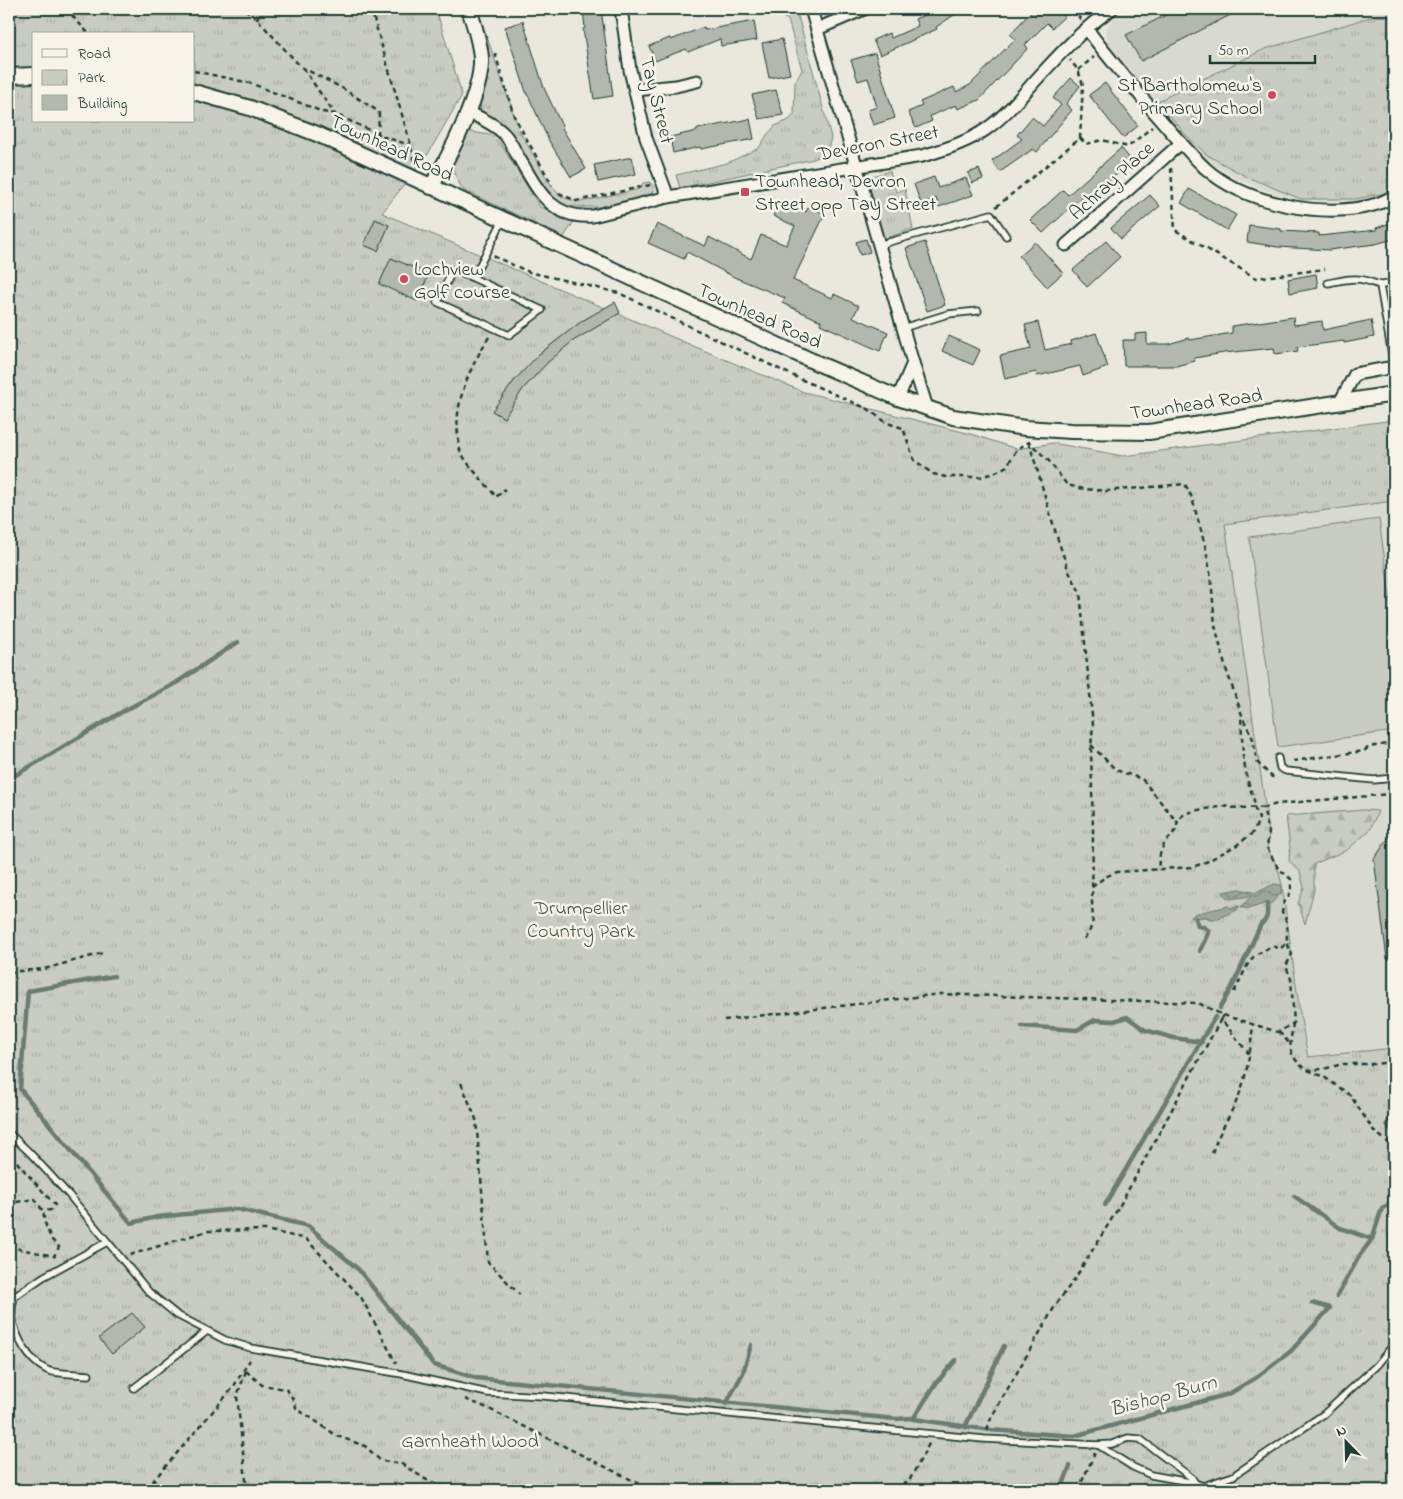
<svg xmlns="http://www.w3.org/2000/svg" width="1403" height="1499" viewBox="0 0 1403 1499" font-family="'Indie Flower',sans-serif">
<defs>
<pattern id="forest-firs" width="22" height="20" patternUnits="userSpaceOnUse" patternTransform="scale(1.25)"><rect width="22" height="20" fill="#c8ccc1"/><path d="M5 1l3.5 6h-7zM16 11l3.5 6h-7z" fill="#abb0a6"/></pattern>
<pattern id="park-tufts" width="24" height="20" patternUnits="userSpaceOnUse" patternTransform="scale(1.25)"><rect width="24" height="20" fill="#c8ccc1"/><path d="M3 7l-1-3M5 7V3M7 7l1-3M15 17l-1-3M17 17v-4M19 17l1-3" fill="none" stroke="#abb0a6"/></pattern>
<pattern id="water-waves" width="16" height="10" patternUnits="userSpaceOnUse" patternTransform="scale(1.25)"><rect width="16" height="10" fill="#9ca69c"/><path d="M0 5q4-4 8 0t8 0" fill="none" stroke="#7f8880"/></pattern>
</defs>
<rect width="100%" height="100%" fill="#eae8dd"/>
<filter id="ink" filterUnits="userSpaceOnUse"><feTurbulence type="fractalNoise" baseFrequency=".02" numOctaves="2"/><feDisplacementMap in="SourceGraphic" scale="10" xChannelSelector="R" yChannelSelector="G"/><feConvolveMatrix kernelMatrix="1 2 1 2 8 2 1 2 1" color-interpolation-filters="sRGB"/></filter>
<g filter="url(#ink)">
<g fill="#d9dacf">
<polygon points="1131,9 1394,9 1394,190 1385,194 1355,201 1302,201 1267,191 1236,179 1213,164 1187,140 1111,50 1107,42 1106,29 1112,19"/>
<polygon points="1394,501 1394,1050 1308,1057 1301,1020 1282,885 1267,848 1269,832 1225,523"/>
</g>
<polygon fill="url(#forest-firs)" stroke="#74847a" points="1364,810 1378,811 1370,830 1347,850 1314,864 1314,890 1305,924 1298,903 1304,888 1300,871 1289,861 1290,847 1286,816"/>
<g fill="url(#park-tufts)" stroke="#74847a" fill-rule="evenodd">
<path d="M9 9H436L462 95 428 154 382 213 738 365 804 392 971 434 1017 449 1053 443 1123 456 1394 420V501L1225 524 1269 832 1267 848 1278 868 1282 885 1301 1020 1308 1057 1394 1048V1490H9ZM34 34H194V121H34Z"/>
<path d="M769 9H796L831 137C829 149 825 154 814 159L680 188 676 175 727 163 759 148 767 135 775 126 789 120 794 114 795 82 802 70 788 20Z"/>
<polygon points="1374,16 1394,17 1394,188 1385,193 1356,199 1301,199 1247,177 1207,155 1185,134 1158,101 1265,49"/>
<polygon points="480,17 520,132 549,182 559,195 571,200 585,201 639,189 643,183 650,182 655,189 650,196 602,207 572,207 560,204 550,197 539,183 511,133 481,112 480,102 485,79 475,20"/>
<path d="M466 131 490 135 500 143 540 207 575 220 564 237 463 190C446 163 453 158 466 131Z"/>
<polygon points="890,171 896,192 905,189 913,229 883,239 868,191 873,176"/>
</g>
<polygon fill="#c8ccc1" stroke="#74847a" points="1379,519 1394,626 1394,731 1278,747 1249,537"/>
<g fill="url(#water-waves)" stroke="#6a7c72">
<polygon points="1274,884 1282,885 1281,893 1267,908 1267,903 1248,909 1241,907 1251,896 1230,899 1226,897 1223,892 1239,889 1256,893"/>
<polygon points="1228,906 1231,908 1239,906 1237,910 1217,919 1210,919 1206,917 1191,918 1194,914"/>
</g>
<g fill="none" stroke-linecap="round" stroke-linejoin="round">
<g stroke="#6a7c72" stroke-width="4.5">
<polyline points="9,779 120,713 176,683 238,642"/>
<polyline points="1196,918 1198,926 1204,927 1209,931 1200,951"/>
<polyline points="114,976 28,991 20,1089 131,1223 157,1217 237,1209 308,1226 359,1270 434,1365 476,1378 896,1419 913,1418"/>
<path d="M1220 1008 1233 985 1261 924C1269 919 1267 912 1267 903"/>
<polyline points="1022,1026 1077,1030 1095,1020 1114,1021 1127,1017 1145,1030 1174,1038 1202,1042"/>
<polyline points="1391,1119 1387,1124 1390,1128 1394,1130"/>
<polyline points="1294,1196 1340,1228 1372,1239"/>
<polyline points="1105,1205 1215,1017"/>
<polyline points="1337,1296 1360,1255 1372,1239 1382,1208 1388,1205 1394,1190"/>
<polyline points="956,1360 937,1382 913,1419 991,1430 1074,1436 1229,1394 1257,1377 1291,1351 1330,1308 1312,1303"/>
<polyline points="726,1404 743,1373 751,1345"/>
<polyline points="965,1427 1004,1346"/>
<polyline points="1061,1490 1070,1466"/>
</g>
</g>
<g fill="#b2b8ae" stroke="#1f3d34">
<polygon points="583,9 601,9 613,96 594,99 583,29 585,28"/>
<polygon points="938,9 963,9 936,27 937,29 880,55 873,40 889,33 891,38 918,26 915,19"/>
<polygon points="1034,9 1058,9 1065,16 1052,28 1047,23 1025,45 1028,48 979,100 958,109 956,105 930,116 932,121 916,128 908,112 922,106 920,102 954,87 956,92 970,85 1015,39 1010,34"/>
<polygon points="1178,9 1242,9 1141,61 1126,35"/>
<polygon points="523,21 544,88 563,128 562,128 586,169 571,177 548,139 528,95 527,95 505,27"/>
<polygon points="754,21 757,40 721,46 720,39 688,52 686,49 655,61 649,46 670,38 671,40 704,27 705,30"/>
<polygon points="782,39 790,74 769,78 762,43"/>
<polygon points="875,53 895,118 873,125 868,110 877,107 868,78 858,81 851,60"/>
<polygon points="1071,78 1080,86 1066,104 1072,110 1037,152 1033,149 1000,172 992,161 1022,139 1017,135 1032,117 1043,126 1061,105 1053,98"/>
<polygon points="1105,83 1138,126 1123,138 1089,95"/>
<polygon points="776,90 783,115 759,119 752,95"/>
<polygon points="750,119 754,139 701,149 700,147 673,153 670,137 697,131 697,129"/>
<polygon points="1121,148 1132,161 1090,198 1086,193 1043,233 1030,220 1063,190 1068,195"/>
<polygon points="632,157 636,174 598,182 594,165"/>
<polygon points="979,169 983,179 972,183 968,173"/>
<polygon points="934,177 938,188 966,178 973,195 939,207 936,198 921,204 914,184"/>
<polygon points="1189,189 1236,215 1227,230 1181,203"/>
<polygon points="1150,195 1160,206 1121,239 1111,228"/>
<polygon points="781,200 806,212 809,206 825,214 793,280 832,298 834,294 859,306 853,317 888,332 880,351 820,324 821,321 782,303 785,298 734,277 687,252 684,259 648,243 657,224 705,246 709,237 751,259 761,235 786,245 795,226 773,216"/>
<polygon points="375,219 389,225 378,251 364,245"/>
<polygon points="1394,222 1394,239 1375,244 1329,250 1278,247 1247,242 1249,225 1281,229 1281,231 1319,233 1319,236 1377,230 1376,228"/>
<polygon points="866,239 870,252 860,255 856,242"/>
<polygon points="1106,241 1120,257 1087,287 1073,270"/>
<polygon points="925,242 945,305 927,311 906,248"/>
<polygon points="1035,242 1063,273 1047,287 1019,256"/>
<polygon points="391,258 429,274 417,301 379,284"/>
<polygon points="1316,274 1318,288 1290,293 1288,279"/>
<polygon points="615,302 620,313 573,341 547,363 523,389 504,418 492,411 514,381 538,355 582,321"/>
<polygon points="1293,317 1294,325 1322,321 1323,330 1371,320 1374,337 1344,343 1344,341 1297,347 1298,351 1275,354 1274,348 1224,353 1194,358 1195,361 1176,366 1124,366 1123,340 1135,340 1135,334 1147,333 1147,344 1168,344 1189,338 1190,340 1232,333 1232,326"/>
<polygon points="1038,322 1045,350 1072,344 1071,341 1096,333 1108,367 1083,376 1080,366 1037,376 1036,372 1005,379 1000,356 1031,349 1025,325"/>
<polygon points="949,336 980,350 973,365 942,351"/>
<polygon points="1394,830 1394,959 1387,959 1374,859"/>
<polygon points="132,1313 145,1327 112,1354 99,1338"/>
</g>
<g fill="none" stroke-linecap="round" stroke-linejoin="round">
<defs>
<g id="service">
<polyline points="878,245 991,214 1006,236"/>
<polyline points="473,278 453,270 437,302 509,335 542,310 473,278 503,220"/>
<path d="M1328 283C1339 281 1353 277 1364 280 1380 284 1375 287 1394 283"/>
<polyline points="1380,286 1394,367"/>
<polyline points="903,328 948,314 978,311"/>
<polyline points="1278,758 1280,768 1286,771 1374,780 1394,778"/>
<polyline points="9,1133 30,1153 69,1195 149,1292 177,1315 225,1340 251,1348 402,1374 488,1393 544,1396 984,1439 1098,1445 1133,1467 1151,1475 1195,1483 1203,1486 1233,1476 1324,1414 1377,1365 1394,1344"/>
<path d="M14 1297C13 1303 11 1310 12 1316 15 1336 28 1361 47 1370 54 1374 80 1374 89 1375"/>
<polyline points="11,1299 43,1277 107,1242"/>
<polyline points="134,1388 207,1331"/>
<polyline points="1098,1445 1112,1444 1128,1438 1140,1439 1192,1478 1195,1483"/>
</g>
<g id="minor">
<polyline points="621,9 630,70 646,138 668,197"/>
<polyline points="811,9 913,363 898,398"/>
<polyline points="817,29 864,9"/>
<path d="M1087 29C1107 56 1128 81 1149 106 1167 127 1185 149 1205 168 1245 204 1326 220 1377 204 1383 202 1389 199 1394 196"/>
<polyline points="635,90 676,86 697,81"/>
<path d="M468 112C480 118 495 124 504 134 509 139 513 147 516 153 536 186 549 220 593 216L668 197 922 156C944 150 966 143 985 130 1004 117 1019 99 1034 82 1058 56 1083 28 1112 9"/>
<polyline points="1066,245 1181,143"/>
<polyline points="913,363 927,408"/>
<polyline points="1340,402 1355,374 1394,367"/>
</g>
<g id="tertiary">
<polyline points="9,76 34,75"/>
<polyline points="194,92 250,108 317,134 817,363 898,398 953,417 1025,428 1071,431 1149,432 1394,394"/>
<path d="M431 187C449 157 483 92 481 58 480 42 474 24 469 9"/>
</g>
</defs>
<use href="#service" stroke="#1f3d34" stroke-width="9"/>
<use href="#minor" stroke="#1f3d34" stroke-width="15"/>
<use href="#tertiary" stroke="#1f3d34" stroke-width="18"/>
<g stroke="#1f3d34" stroke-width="2.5" stroke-dasharray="5 4" stroke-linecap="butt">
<polyline points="66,9 89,34"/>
<polyline points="245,9 257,19 301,67 342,88 379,112 378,135 410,145"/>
<polyline points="371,9 410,142 414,164"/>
<polyline points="1073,9 1081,20"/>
<polyline points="257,19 261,9"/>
<polyline points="495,53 514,116 552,185"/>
<polyline points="303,68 334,113"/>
<polyline points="1078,70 1094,57"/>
<polyline points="194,71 250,83 323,112 335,114 378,134"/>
<polyline points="1080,138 1086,144 1102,140 1128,147 1152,127"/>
<polyline points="1171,168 1175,230 1256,278 1325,269"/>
<polyline points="559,193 576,201 650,185"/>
<polyline points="996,207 1080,138 1083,85 1078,70 1070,60"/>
<polyline points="493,256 529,272 619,293 798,378 868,409 887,423 903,428 914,460 933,474 946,477 980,477 994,473 1007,466 1017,449 1029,442 1049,461 1067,485 1084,489 1106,491 1185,484 1192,498 1206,549 1211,578 1215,625 1225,666 1243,718 1253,739 1257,762 1272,777 1275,775"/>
<path d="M489 337C471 366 454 400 458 435 458 440 459 446 460 450 467 466 486 483 496 497L505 489"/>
<polyline points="1029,442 1057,537 1069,572 1080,592 1093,725 1091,747 1093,831 1092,903 1093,920 1090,930 1083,941"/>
<polyline points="1091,745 1116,770 1142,779 1177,822"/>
<polyline points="1293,761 1364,751 1369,747 1394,743"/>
<polyline points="1263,808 1277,804 1391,794 1394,789"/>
<polyline points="1092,887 1105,877 1117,872 1193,867 1208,861 1237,845 1254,832 1259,818 1254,807 1254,800 1247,779 1243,756 1241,716"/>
<polyline points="9,972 44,969 103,953"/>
<polyline points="1234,992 1249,962 1255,955 1273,946 1280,949 1287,943"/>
<polyline points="1223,1015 1221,1019 1249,1054"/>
<path d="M724 1020 940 994 1198 1003 1223 1015 1278 1032 1294 1023 1291 979 1286 966 1292 954C1290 950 1288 946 1287 942 1286 929 1290 924 1282 912L1284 903 1291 892V879L1278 868 1267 848 1269 832 1263 808C1251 806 1235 810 1224 806 1213 809 1187 809 1180 818 1176 822 1178 828 1174 832 1161 848 1160 848 1158 870"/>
<path d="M1293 1023C1290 1048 1286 1053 1306 1070L1323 1069 1343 1064H1374L1394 1062"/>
<polyline points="1279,1032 1291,1045"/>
<polyline points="1308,1070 1324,1077 1350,1095 1374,1131 1394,1147"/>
<polyline points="461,1083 476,1119 488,1262 520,1295"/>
<path d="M1212 1153C1219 1131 1233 1112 1241 1090 1248 1069 1251 1046 1253 1024"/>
<polyline points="9,1158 14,1159 55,1205 51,1210 43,1211"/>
<polyline points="9,1197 16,1202 35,1199 43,1211 45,1223 51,1239 59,1247 54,1256 59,1258"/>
<polyline points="9,1248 10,1247 54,1256"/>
<polyline points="130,1255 207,1231 266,1230 306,1239 361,1297 396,1363"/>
<polyline points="246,1371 262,1385 275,1387 287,1390 293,1399 297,1410 307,1415 337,1436 365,1446 381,1461 400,1463 425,1479 452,1490"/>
<polyline points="246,1371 237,1396 247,1490"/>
<polyline points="465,1399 485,1407 652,1490"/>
<polyline points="987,1430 991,1418 1055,1306 1074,1280 1119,1207 1221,1019"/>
<polyline points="148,1490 153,1481 232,1389 250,1360"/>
<polyline points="895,1490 909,1481 930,1442"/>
<polyline points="1078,1490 1095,1453"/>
</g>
<use href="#service" stroke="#f7f3e8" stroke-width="5.5"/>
<use href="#minor" stroke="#f7f3e8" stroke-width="11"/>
<use href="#tertiary" stroke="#f7f3e8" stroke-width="14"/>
</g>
</g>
<g fill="#d1495b" stroke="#f7f3e8" stroke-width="2">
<circle cx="1272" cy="95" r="5"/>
<rect x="740" y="187" width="10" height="10" rx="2.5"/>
<circle cx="404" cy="279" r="5"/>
</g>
<g text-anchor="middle" stroke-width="5" stroke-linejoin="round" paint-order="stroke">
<g font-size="20" fill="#1f3d34" stroke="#f7f3e8" text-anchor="start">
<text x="1262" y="91" text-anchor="end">St Bartholomew's<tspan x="1262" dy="23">Primary School</tspan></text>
<text x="755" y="187">Townhead, Devron<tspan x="755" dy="23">Street opp Tay Street</tspan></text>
<text x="414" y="275">Lochview<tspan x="414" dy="23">Golf course</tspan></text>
</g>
<g font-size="20" fill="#1f3d34" stroke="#f7f3e8">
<text transform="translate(658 100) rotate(76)" y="7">Tay Street</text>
<text transform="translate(878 142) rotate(-11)" y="7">Deveron Street</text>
<text transform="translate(392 147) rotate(25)" y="7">Townhead Road</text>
<text transform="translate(1111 180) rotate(-42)" y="7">Achray Place</text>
<text transform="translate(760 315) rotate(24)" y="7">Townhead Road</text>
<text transform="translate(1196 403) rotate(-8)" y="7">Townhead Road</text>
</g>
<g font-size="20" fill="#415a50" stroke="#f7f3e8">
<text x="581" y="914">Drumpellier<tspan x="581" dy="23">Country Park</tspan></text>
<text x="470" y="1447">Garnheath Wood</text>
</g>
<g font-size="21" font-style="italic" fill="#445c53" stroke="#f7f3e8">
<text transform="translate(1163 1395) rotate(-15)" y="7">Bishop Burn</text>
</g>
</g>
<rect width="1403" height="1499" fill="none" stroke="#f7f3e8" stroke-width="30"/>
<rect x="15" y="15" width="1373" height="1469" fill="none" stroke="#1f3d34" stroke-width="2" filter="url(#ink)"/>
<rect x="32" y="32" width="162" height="90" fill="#f7f3e8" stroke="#a1aaa0"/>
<rect x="42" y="49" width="25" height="8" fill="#f7f3e8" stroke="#a1aaa0"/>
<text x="78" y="58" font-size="15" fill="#1f3d34">Road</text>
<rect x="42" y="70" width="25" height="15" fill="url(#park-tufts)" stroke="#a1aaa0"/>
<text x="78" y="82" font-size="15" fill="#1f3d34">Park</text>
<rect x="42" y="95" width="25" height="15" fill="#b2b8ae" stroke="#a1aaa0"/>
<text x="78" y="108" font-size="15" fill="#1f3d34">Building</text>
<g transform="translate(1346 1442) rotate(337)" stroke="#f7f3e8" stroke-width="4" paint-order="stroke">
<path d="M0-4L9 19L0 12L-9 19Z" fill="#1f3d34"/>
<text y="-8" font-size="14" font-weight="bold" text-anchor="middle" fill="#1f3d34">N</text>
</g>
<path d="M1210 55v8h105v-8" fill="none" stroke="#1f3d34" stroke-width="2.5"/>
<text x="1218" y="55" font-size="15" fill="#1f3d34" stroke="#f7f3e8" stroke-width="4" paint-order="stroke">50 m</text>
</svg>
